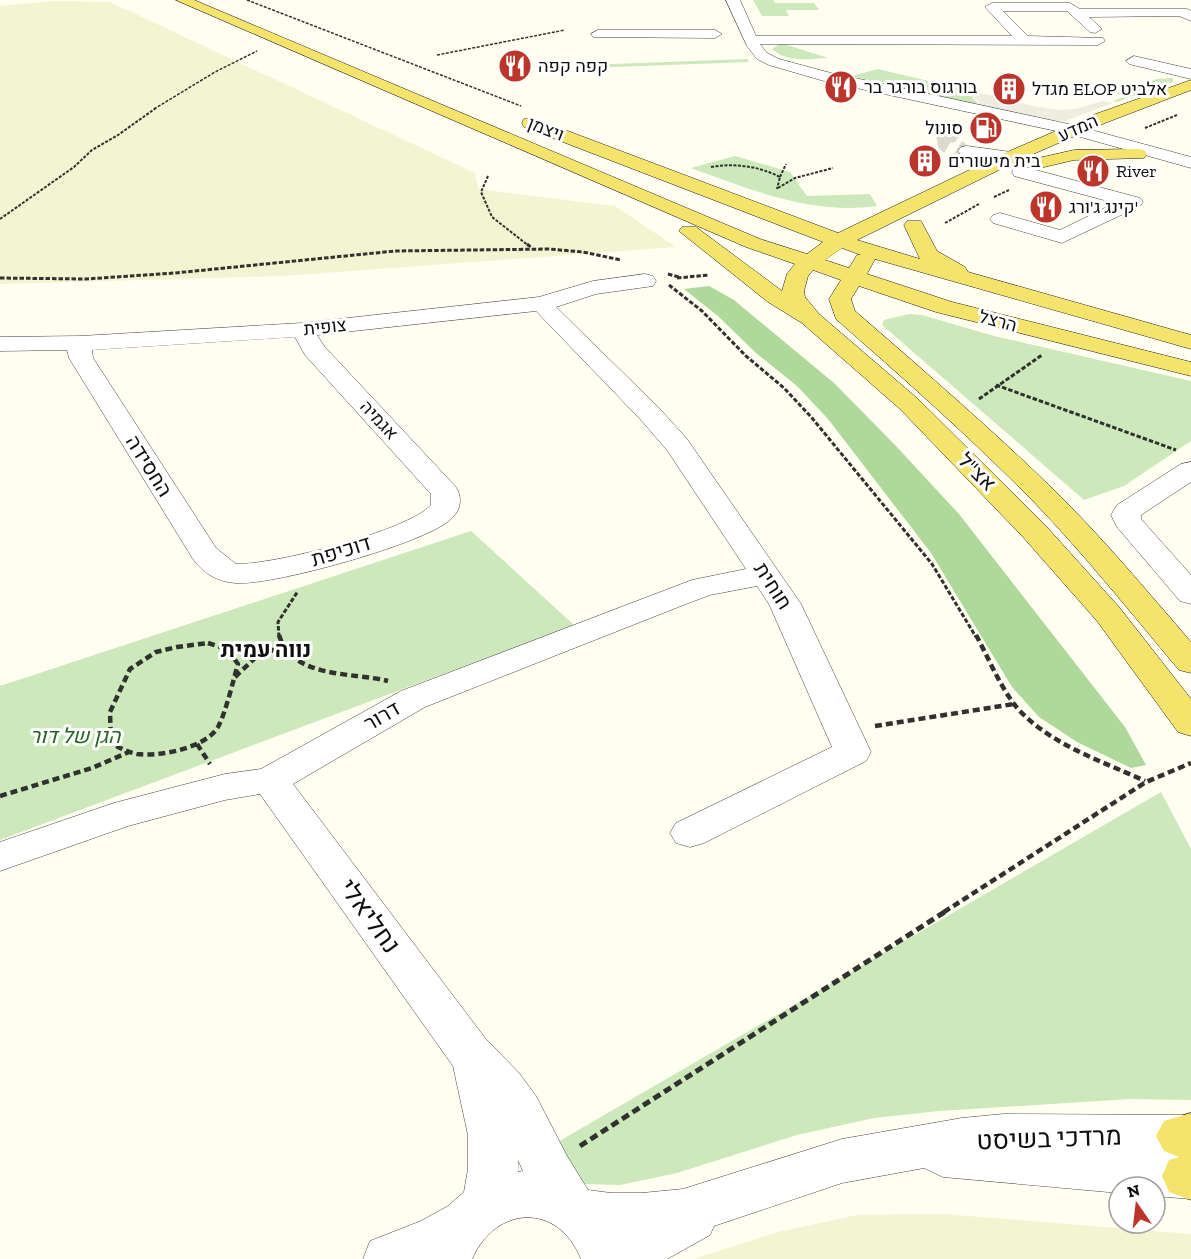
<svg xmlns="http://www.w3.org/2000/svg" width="1191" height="1259" viewBox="0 0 1191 1259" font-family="'Zilla Slab',Heebo,serif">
<rect width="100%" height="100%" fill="#fffef1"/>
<g fill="#f3f4d1">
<polygon points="57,1 110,2 475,173 478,189 615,206 676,247 283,276 0,284 0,6"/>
<polygon points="943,1214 1191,1234 1191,1259 693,1259 778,1232 857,1215"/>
</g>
<g fill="#cde9bb">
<polygon points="753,0 773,0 775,3 814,3 819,10 786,10 789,16 762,16"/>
<path d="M781 43 828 58C808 59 788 63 772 49Z"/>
<polygon points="747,59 749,62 587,68 585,65"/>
<polygon points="878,69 983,94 971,97 978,103 961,103 852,76"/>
<polygon points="1173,78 1173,82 1117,102 1113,101 1126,96 1115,93 1157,79"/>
<path d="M735 156 790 172 807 196 870 194 877 206C811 215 752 190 691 168Z"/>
<polygon points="909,314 922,315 994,336 1191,381 1191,441 1124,486 1084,500 882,325 884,320"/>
<polygon points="471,531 574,625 0,840 0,686"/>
<polygon points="1161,792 1191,849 1191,1100 1130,1099 939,1111 874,1118 797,1135 677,1173 620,1185 583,1184 537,1154"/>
</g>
<polygon fill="#afd99a" points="709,286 734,300 834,383 895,445 959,514 1125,727 1146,765 1131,768 1077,742 1039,717 1012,687 931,553 828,419 797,386 756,353 719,317 684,289"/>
<polygon fill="#efeddf" points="985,94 1033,106 1060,110 1075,109 1103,101 1113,103 1065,121 1047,120 973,104 980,103 973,97"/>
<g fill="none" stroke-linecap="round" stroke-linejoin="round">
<polyline stroke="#dbdacf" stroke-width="19" stroke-dasharray="19 9" stroke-linecap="butt" points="953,130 946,136 947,143 961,152"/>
<defs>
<g id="minor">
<polygon points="726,0 740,0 756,36 1012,36 985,7 992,3 1070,3 1080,9 1187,9 1191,11 1191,21 1179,16 1089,17 1102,29 1095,33 1090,32 1067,11 1003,11 1028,36 1103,38 1105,41 1098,45 760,44 767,53 779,59 827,72 1073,125 1191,157 1191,168 1070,134 824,81 769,65 757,59 747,46"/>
<polygon points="598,30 715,30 722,34 715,38 593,37 591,34"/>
<polygon points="1134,56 1191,69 1191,79 1129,64 1126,61"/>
<polygon points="967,146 1011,152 1017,153 1020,157 1017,161 1011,162 961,155 958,151 961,147"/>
<polygon points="1021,166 1140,198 1143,202 1140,206 1062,243 993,223 990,219 993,215 1000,213 1060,230 1115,203 1014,176 1012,172 1014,168"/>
<path d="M645 274 653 276 656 281 653 286 596 294 556 307 659 408 687 439 801 604 871 752 866 761 704 843 690 847 676 843 670 833 676 823 832 747 769 604 757 586 710 595 686 604 425 707 293 784 485 1038 519 1073 536 1096 567 1156 588 1190 611 1193H642L683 1189 842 1139 962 1118 1003 1114 1191 1115V1199L1155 1196V1187H1119V1193L943 1177 924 1168 842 1183 714 1226 710 1235 667 1259H581C558 1202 496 1205 472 1259H363L370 1241 421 1221 448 1206 464 1192 468 1169V1135L453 1066 260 794 225 800 128 826 0 871V842L114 803 225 774 261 769 401 691 692 580 746 569 667 450 641 420 536 311 317 335 324 346 455 486C463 497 461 510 451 519 427 543 272 586 236 583 218 582 204 574 193 559L69 358 67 350 0 351V337L81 336 302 323 539 297 593 281ZM295 337 305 355 431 494V505C408 531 273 565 236 564L216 548 93 358 92 350ZM518 1160 523 1171 518 1172Z"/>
<polygon points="1191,462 1191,482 1141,515 1141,519 1191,575 1191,604 1180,601 1117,527 1111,515 1117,505 1181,464"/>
</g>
<g id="major">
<path d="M176 0H194L760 239 807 254 823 242 524 127 522 123 524 119H536L838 233 1005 153 1093 115 1191 80V90L1105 123 1017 161 857 240 920 259 904 225 907 221H921L937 251 965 267 968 272 1191 335V349L875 259 867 274 952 302 1191 362V376L936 312 859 286 851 299 855 311C922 369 989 427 1053 489 1102 537 1146 590 1191 642V673L1179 670C1131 613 1085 555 1033 501 970 437 903 378 836 319L829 299 841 280 813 270 808 276 804 291 805 297 819 314 918 399 1045 525 1119 607 1191 699V736L1178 732 1097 621 1023 537 900 409 802 323 768 302 679 231 682 227H696L782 291 787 274 795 264 746 247ZM842 248 861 255H857L849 268 825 260Z"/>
<polygon points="1138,149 1144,150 1147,154 1144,158 1074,160 1040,168 1034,167 1031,163 1034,159 1074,150"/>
<polygon points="1191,1113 1191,1200 1169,1192 1162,1176 1169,1160 1179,1157 1164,1151 1156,1136 1164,1121"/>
</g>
</defs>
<use href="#minor" stroke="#424242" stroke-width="1"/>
<use href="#major" stroke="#202020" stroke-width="1"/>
<g stroke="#313131" stroke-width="1.5" stroke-dasharray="3 1.5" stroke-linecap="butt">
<polyline points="247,0 521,106"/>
<polyline points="437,55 565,30"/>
<polyline points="154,109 215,72 257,51"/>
</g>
<g stroke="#313131" stroke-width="2" stroke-dasharray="3 1.5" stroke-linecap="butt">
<polyline points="1145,128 1177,115"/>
<path d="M711 167C735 163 758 166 780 177L777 189"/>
<polyline points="488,176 481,192 492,217 529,246"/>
<polyline points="780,177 786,164"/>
<polyline points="778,188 795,178 833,168"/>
<polyline points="994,197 1009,190"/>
<polyline points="0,219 74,167 92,150 118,135 156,108"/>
<polyline points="945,223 979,204"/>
</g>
<g stroke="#313131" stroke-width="3" stroke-dasharray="4.5 2" stroke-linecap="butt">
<polyline points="527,244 532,248"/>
<polyline points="668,274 679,277"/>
<polyline points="0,278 86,279 175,273 395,251 549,249 583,252 621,260"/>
<polyline points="677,278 709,275"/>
<polyline points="669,285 702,311 746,356 784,388 812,418 932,564 976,637"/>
<polyline points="996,385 1176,450"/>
<polyline points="979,399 1042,355"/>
<polyline points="279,637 278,622 298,591"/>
</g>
<g stroke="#313131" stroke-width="4.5" stroke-dasharray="7 4" stroke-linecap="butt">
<path d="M279 635C292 679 353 672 388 681"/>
<path d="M976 635C988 657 999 684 1014 704 1045 743 1102 761 1145 781"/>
<path d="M208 643 227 649 238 664C233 681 226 712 218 727 206 748 159 757 137 754 127 752 120 748 111 743L110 712 130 669 156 652 177 647Z"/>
<polyline points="235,677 256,657 283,646"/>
<polyline points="875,726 1014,704"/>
<polyline points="197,744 210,764"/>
<polyline points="0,796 92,768 129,752"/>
<polyline points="944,912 1146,782 1191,763"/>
</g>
<polyline stroke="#313131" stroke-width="5" stroke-dasharray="8 4.5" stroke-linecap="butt" points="580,1146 946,911"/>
<use href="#minor" fill="#fff" fill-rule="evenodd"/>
<use href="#major" fill="#f5e46b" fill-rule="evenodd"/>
</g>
<defs>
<symbol id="restaurant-disc" viewBox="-11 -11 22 22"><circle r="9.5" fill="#bc352a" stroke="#fff"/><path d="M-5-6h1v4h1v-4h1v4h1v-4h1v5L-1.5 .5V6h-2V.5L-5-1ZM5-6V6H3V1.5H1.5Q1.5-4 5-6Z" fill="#fff"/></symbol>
<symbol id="building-disc" viewBox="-11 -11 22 22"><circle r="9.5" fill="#bc352a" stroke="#fff"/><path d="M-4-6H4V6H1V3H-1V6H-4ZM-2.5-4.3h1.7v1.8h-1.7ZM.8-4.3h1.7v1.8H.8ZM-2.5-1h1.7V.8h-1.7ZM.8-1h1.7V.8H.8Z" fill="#fff"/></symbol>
<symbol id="fuel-disc" viewBox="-11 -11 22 22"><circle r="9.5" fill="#bc352a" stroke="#fff"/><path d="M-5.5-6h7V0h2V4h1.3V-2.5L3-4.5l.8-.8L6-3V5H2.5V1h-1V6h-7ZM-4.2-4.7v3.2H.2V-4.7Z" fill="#fff"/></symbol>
</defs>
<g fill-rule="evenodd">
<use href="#restaurant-disc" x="496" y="47" width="38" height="38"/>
<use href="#restaurant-disc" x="822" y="68" width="38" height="38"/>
<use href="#building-disc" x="990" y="70" width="38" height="38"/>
<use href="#fuel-disc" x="967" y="109" width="38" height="38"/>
<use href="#building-disc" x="906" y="142" width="38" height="38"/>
<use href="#restaurant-disc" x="1074" y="152" width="38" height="38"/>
<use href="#restaurant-disc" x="1027" y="188" width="38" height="38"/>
</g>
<g text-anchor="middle" stroke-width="6" stroke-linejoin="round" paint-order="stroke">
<g font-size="18" fill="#0f0f0f" stroke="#fff" text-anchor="start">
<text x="538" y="72">קפה קפה</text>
<text x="864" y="93">בורגוס בורגר בר</text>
<text x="1032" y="95">מגדל ELOP אלביט</text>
<text x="963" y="134" text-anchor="end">סונול</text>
<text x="948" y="167">בית מישורים</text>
<text x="1116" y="177">River</text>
<text x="1069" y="213">קינג ג'ורג'</text>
</g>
<g font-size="18" fill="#0f0f0f" stroke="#fff">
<text transform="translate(1078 128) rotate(-24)" y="6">המדע</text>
<text transform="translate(546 129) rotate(21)" y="6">ויצמן</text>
<text transform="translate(998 321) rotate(15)" y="6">הרצל</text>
<text transform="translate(325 327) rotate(-6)" y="6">צופית</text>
<text transform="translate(379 420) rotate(47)" y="6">אגמיה</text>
</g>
<g font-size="21" fill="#0f0f0f" stroke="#fff">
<text transform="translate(149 466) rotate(58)" y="7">החסידה</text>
<text transform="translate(977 472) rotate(45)" y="7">אצ"ל</text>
<text transform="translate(341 551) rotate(-17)" y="7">דוכיפת</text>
<text transform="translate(773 586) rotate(57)" y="7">חוחית</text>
<text transform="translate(382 716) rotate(-30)" y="7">דרור</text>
</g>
<g font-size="21" font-style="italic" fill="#266520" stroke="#fff">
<text x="75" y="743">הגן של דור</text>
</g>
<g font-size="22" font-weight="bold" fill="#0f0f0f" stroke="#fff">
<text x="266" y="657">נווה עמית</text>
</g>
<g font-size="26" fill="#0f0f0f" stroke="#fff">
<text transform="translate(370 916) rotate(54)" y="9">נחליאלי</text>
<text transform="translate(1049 1138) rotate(-2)" y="9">מרדכי בשיסט</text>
</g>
</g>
<g transform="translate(1137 1205) rotate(346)"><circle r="28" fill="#ffffff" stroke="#9f9f9f" stroke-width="1.5"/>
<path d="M0-4.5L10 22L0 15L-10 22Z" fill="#bc352a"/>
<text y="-9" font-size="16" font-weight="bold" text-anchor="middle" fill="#0f0f0f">N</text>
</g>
</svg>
